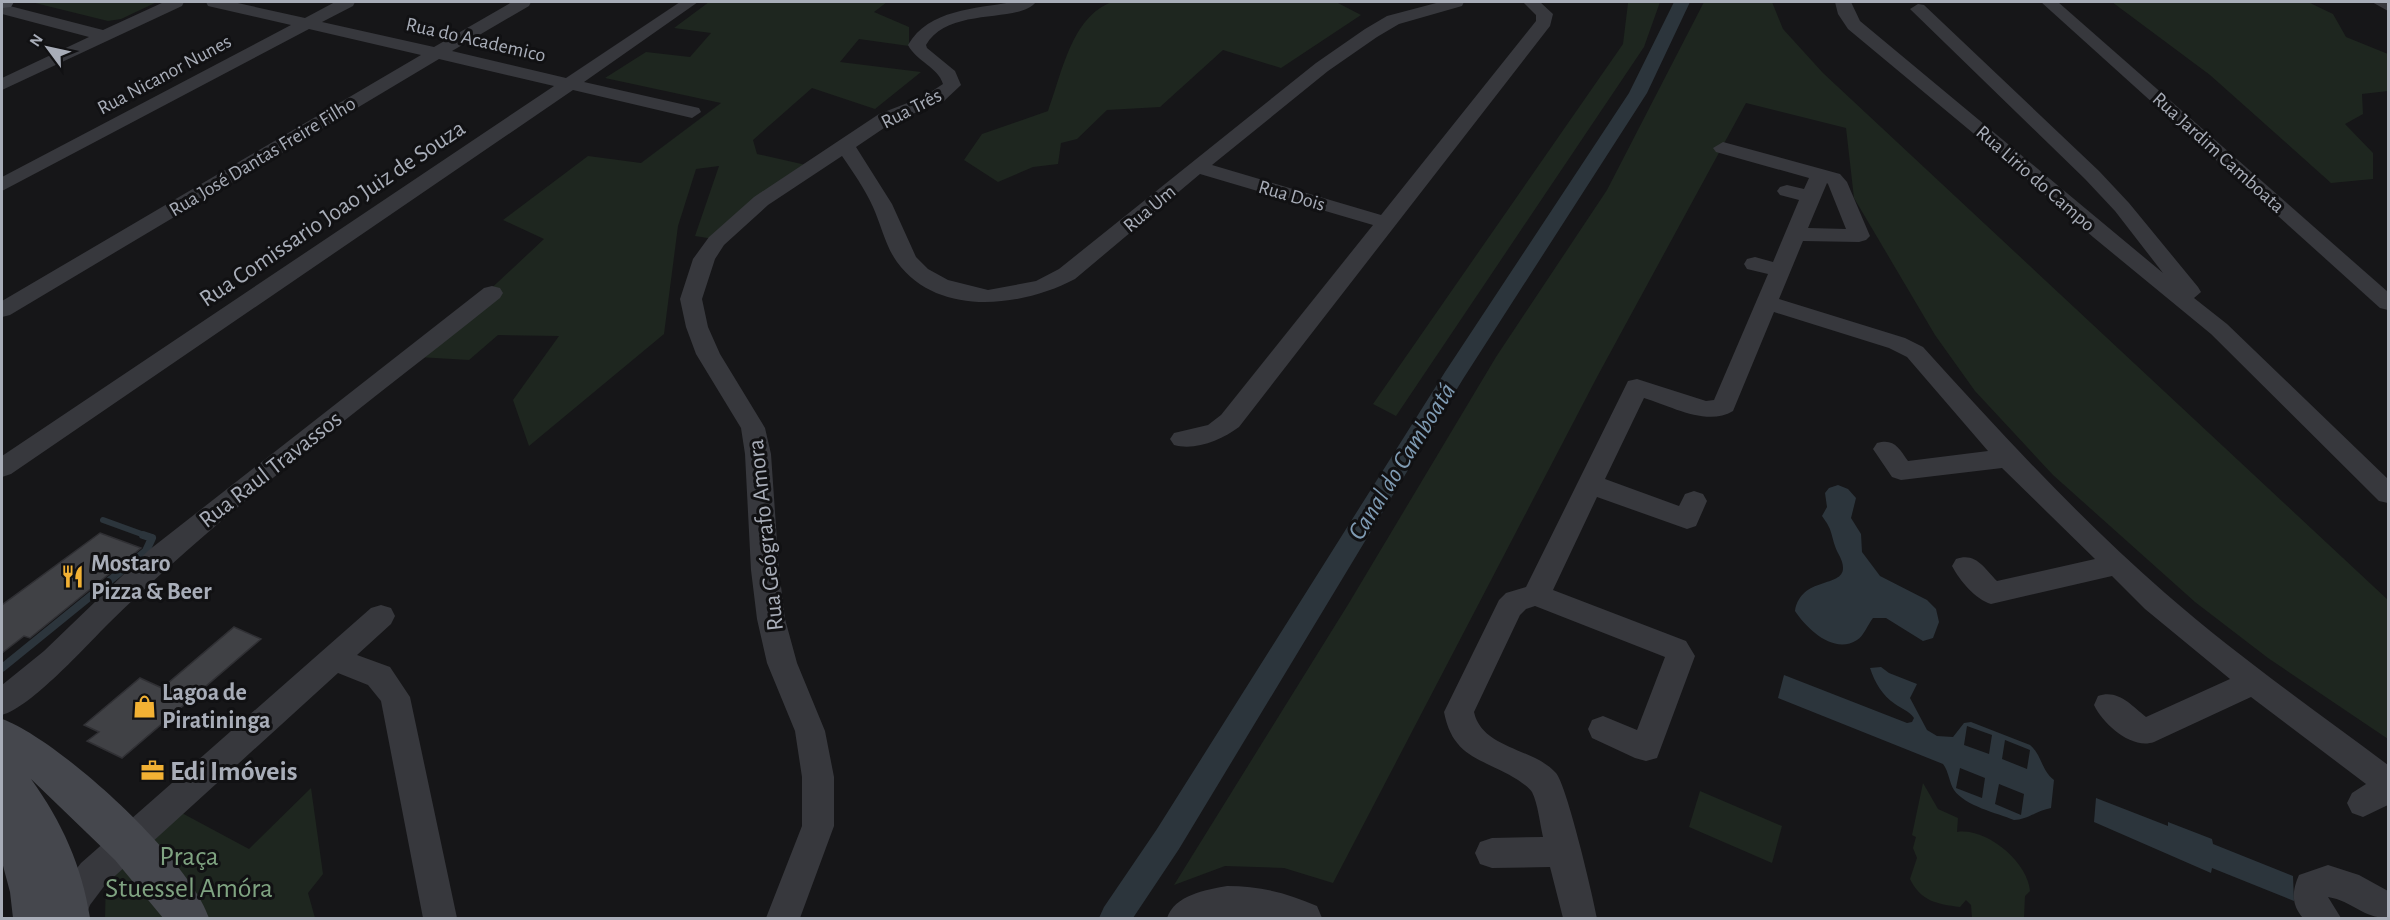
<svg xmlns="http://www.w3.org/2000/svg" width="2390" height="920" viewBox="0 0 2390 920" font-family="'Alegreya Sans',sans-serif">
<rect width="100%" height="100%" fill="#161618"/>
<g fill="#1e261f">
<polygon points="31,2 157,2 121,19 108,21"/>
<polygon points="709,2 887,2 874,12 909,27 909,46 859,39 840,62 921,72 875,109 812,88 753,140 757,154 806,165 714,239 695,236 719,166 696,169 678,226 664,334 529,446 513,400 559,336 498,335 469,360 418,357 544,239 503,220 588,156 641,163 721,103 605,78 646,52 690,57 711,33 674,28"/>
<path d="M1112 2H1336L1361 15 1281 68 1223 50 1160 107 1107 110 1077 139 1061 143 1058 164 1033 167 998 182 964 160 982 134 1048 111C1062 74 1071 17 1112 2Z"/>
<polygon points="1625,2 1660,2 1644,47 1396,416 1373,404 1623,44 1628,3"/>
<polygon points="1704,2 1772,2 1783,29 1823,73 2388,600 2388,739 2268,658 2195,602 2053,475 1975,391 1935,335 1854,198 1846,128 1746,103 1597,377 1333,883 1284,868 1225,866 1174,885 1349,603 1496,357 1607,190"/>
<polygon points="2112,2 2308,2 2333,14 2346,37 2388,54 2388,91 2362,94 2363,114 2345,124 2373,153 2373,179 2331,183 2210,75"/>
<path d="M1923 783 1938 809 1958 818 1957 832C1986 827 2028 862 2030 891L2025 896 2024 918H1972L1971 905 1966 900 1960 907C1936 904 1921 901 1910 879L1917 858 1913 848 1916 837 1912 835Z"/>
<polygon points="311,788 323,874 308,893 315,918 105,918 106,878 180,812 249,849"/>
<polygon points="1700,791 1782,826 1772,863 1689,827"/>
</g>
<g fill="#2c353c" fill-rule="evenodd">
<path d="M1838 485 1848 489 1856 498 1851 518 1861 534 1862 552 1880 576 1927 600 1936 609 1939 622 1933 638 1923 641 1886 618H1873C1868 624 1864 636 1857 640 1834 655 1807 629 1795 611 1801 576 1843 588 1843 568 1843 559 1837 553 1835 546 1830 530 1832 530 1822 516L1827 507 1825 493 1829 488Z"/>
<path d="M1881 667 1889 673 1917 684 1910 698 1927 730 1937 736 1953 737 1964 723 1971 722 2030 745C2042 755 2041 770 2054 780L2051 808C2038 810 2027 820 2014 820 1997 813 1965 806 1954 790 1949 782 1949 772 1943 764L1778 698 1784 675 1907 723 1912 722 1914 718C1909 711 1902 709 1895 704 1882 695 1875 683 1870 668ZM1967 726 1992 735 1989 754 1964 745ZM2005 740 2030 750 2027 769 2002 759ZM1960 768 1985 778 1982 798 1956 788ZM1999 784 2024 794 2021 815 1995 804Z"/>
<polygon points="2096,798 2168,826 2168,822 2212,839 2213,844 2293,876 2294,901 2212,868 2211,873 2094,822"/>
</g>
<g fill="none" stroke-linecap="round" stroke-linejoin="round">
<polyline stroke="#2c353c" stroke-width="6" points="103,520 147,536"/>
<polyline stroke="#2c353c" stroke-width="8" points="2,668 146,551 152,538 143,535"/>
<polygon fill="#2c353c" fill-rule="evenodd" points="1674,2 1690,2 1647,93 1463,379 1179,849 1133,918 1099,918 1104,907 1157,829 1445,372 1629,93"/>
</g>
<g fill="#404145" stroke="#303034" stroke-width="1.5">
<polygon points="100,533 141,548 30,638 24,636 2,653 2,605"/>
<polygon points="234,627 261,639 122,758 87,741 99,732 84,725 140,678 162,688"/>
</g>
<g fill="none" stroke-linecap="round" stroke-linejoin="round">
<g fill="#37383d" fill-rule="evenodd">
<polygon points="164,2 184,2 182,6 2,90 2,78 89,37 2,14 2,4 103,30"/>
<polygon points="206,2 233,2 305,18 335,2 355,2 353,6 322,22 434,47 512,2 531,2 529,6 452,51 566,78 680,2 698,2 584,82 699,108 701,112 692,118 573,90 11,474 2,477 2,456 554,86 439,59 10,315 2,317 2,301 421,55 309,29 2,191 2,177 291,25 208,6"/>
<path d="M1012 2H1036C1019 24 948 6 926 45L927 48 955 71 961 85 944 101 893 122 856 147 892 204 916 257 928 269 948 280 988 290 1036 281 1059 269 1316 63 1365 29 1387 16 1440 2H1464L1462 6 1399 24 1377 37 1328 71 1212 165 1381 215 1536 21V15L1523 2H1540L1553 14 1550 26 1239 427C1222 440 1195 451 1174 445L1170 439 1174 433 1208 425 1221 415 1373 225 1200 174 1075 279C1022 307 938 318 897 262 886 247 881 225 873 207 865 189 853 172 842 156L768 205 724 245 715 259 702 299 708 327 720 354 765 428 771 454 779 570 785 619 797 663 825 731 834 777V826L800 918H766L802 826V777L795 731 767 663 757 619 751 570 745 454 741 428 696 354 686 327 680 299 693 259 709 237 754 197 879 114 923 97 943 84C938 67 916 61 908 45 929 9 975 9 1012 2Z"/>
<polygon points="1835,2 1851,2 1860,21 2163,273 2115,211 2085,179 1910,9 1918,4 1924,5 2099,171 2129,203 2198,287 2201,292 2194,298 2227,324 2388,479 2388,503 2379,501 2211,334 2093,237 2003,158 1848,29 1838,14"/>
<polygon points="2041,2 2058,2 2388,292 2388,310 2380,308"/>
<polygon points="2372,2 2388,2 2388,11"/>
<path d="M1723 142 1840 174 1847 182 1870 236 1866 240 1859 242 1803 241 1779 299 1905 338 1923 347C2000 432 2078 517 2165 593 2236 655 2313 709 2388 765V805L2363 817 2352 813 2347 803 2352 793 2366 784 2251 697 2154 742C2132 750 2103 724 2094 705L2098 696C2118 689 2131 705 2146 717L2230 679 2145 609 2112 576 1991 604C1975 599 1960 581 1952 566L1956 559C1976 552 1984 568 1997 581L2095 559 2002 468 1901 480 1892 477 1873 449 1877 443C1894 438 1899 448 1908 461L1988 451 1907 357 1889 348 1774 312 1733 411C1707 427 1671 406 1644 398L1605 479 1679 506 1685 494 1694 491 1703 494 1707 501 1696 526 1687 529 1597 497 1553 590 1686 641 1695 656 1657 758 1646 761 1635 758 1592 738 1588 729 1592 720 1603 716 1637 730 1665 657 1535 606 1526 609 1520 615 1474 712C1482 749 1534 748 1556 773 1567 786 1593 896 1597 918H1563L1550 867 1492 868 1480 864 1475 853 1480 842 1492 838 1543 837C1540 824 1538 804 1532 792 1529 787 1522 783 1518 780 1483 758 1453 759 1444 712L1499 600 1506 593 1526 587 1628 381 1637 379 1706 401 1714 400 1768 274 1747 269 1744 264 1747 259 1755 257 1773 262 1799 200 1780 195 1777 191 1780 187 1787 185 1804 189 1809 178 1716 152 1713 148ZM1827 183 1828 184 1846 229 1808 228Z"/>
<path d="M492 286 500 288 503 293 500 298C369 403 228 506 108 624 85 647 31 707 2 715V685L44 651 149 550 484 288Z"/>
<polygon points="381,605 391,608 395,616 391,624 357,655 390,667 410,697 457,918 423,918 381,701 368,685 338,673 105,885 90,905 85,918 51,918 64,885 81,863 371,608"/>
<path d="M2328 865 2359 875 2388 891V918C2362 918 2353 901 2328 897L2341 918H2303C2291 904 2292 891 2299 875Z"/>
<path d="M1227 886C1260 886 1287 893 1317 906L1322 918H1167C1175 895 1205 890 1227 886Z"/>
</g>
<g fill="#45474d" fill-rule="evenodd">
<polygon points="2,2 14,2 11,7 2,8"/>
<path d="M2 719C60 740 190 860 209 918H163L115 860 31 779C62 822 82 866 90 918H13L10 892 2 862Z"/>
</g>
</g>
<defs>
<symbol id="restaurant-bare" viewBox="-9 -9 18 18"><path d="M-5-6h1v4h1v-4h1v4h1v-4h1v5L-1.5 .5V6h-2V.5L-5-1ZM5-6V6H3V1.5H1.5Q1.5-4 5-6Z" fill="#f2b134" stroke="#111113" stroke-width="2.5" paint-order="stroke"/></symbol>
<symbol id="shop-bare" viewBox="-9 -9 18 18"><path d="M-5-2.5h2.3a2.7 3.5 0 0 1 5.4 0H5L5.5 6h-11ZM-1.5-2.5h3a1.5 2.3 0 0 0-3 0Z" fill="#f2b134" stroke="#111113" stroke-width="2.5" paint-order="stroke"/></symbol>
<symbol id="office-bare" viewBox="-9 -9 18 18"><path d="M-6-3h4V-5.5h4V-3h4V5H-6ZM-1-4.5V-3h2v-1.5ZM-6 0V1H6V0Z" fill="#f2b134" stroke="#111113" stroke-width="2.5" paint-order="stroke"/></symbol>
</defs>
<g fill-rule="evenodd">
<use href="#restaurant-bare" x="56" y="560" width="33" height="33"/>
<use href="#shop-bare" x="128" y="690" width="33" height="33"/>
<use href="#office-bare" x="136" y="754" width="33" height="33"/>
</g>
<g text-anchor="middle" stroke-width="6" stroke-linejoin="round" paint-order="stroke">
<g font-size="20" fill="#a8adb8" stroke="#111113">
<text transform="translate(476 39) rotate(13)" y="7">Rua do Academico</text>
<text transform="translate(164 74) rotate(-28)" y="7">Rua Nicanor Nunes</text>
<text transform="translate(911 108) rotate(-27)" y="7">Rua Três</text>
<text transform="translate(2219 152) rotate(42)" y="7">Rua Jardim Camboata</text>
<text transform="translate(262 156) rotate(-31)" y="7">Rua José Dantas Freire Filho</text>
<text transform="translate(2036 178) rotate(41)" y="7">Rua Lirio do Campo</text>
<text transform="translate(1292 195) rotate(16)" y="7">Rua Dois</text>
<text transform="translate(1149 208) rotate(-40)" y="7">Rua Um</text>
</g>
<g font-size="24" fill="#a8adb8" stroke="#111113">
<text transform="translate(332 213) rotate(-34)" y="8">Rua Comissario Joao Juiz de Souza</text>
<text transform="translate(270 469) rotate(-38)" y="8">Rua Raul Travassos</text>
<text transform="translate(765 535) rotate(-96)" y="8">Rua Geógrafo Amora</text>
</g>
<g font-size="24" font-weight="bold" fill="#a8adb8" stroke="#111113" text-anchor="start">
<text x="91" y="571">Mostaro<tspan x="91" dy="28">Pizza &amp; Beer</tspan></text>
<text x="162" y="700">Lagoa de<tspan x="162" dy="28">Piratininga</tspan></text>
</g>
<g font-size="26" font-style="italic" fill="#7f9bb3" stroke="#111113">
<text transform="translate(1401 461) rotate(-58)" y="9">Canal do Camboatá</text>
</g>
<g font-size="28" font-weight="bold" fill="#a8adb8" stroke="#111113" text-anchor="start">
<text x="170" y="780">Edi Imóveis</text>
</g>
<g font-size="28" fill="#7fa381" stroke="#111113">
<text x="189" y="865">Praça<tspan x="189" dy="32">Stuessel Amóra</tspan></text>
</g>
</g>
<rect width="2390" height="920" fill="none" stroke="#a8adb8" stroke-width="6"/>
<g transform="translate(48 48) rotate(303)" stroke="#111113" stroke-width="4.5" paint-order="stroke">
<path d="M0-4.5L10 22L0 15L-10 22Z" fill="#a8adb8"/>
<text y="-9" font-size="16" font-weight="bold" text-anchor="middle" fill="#a8adb8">N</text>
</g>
</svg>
